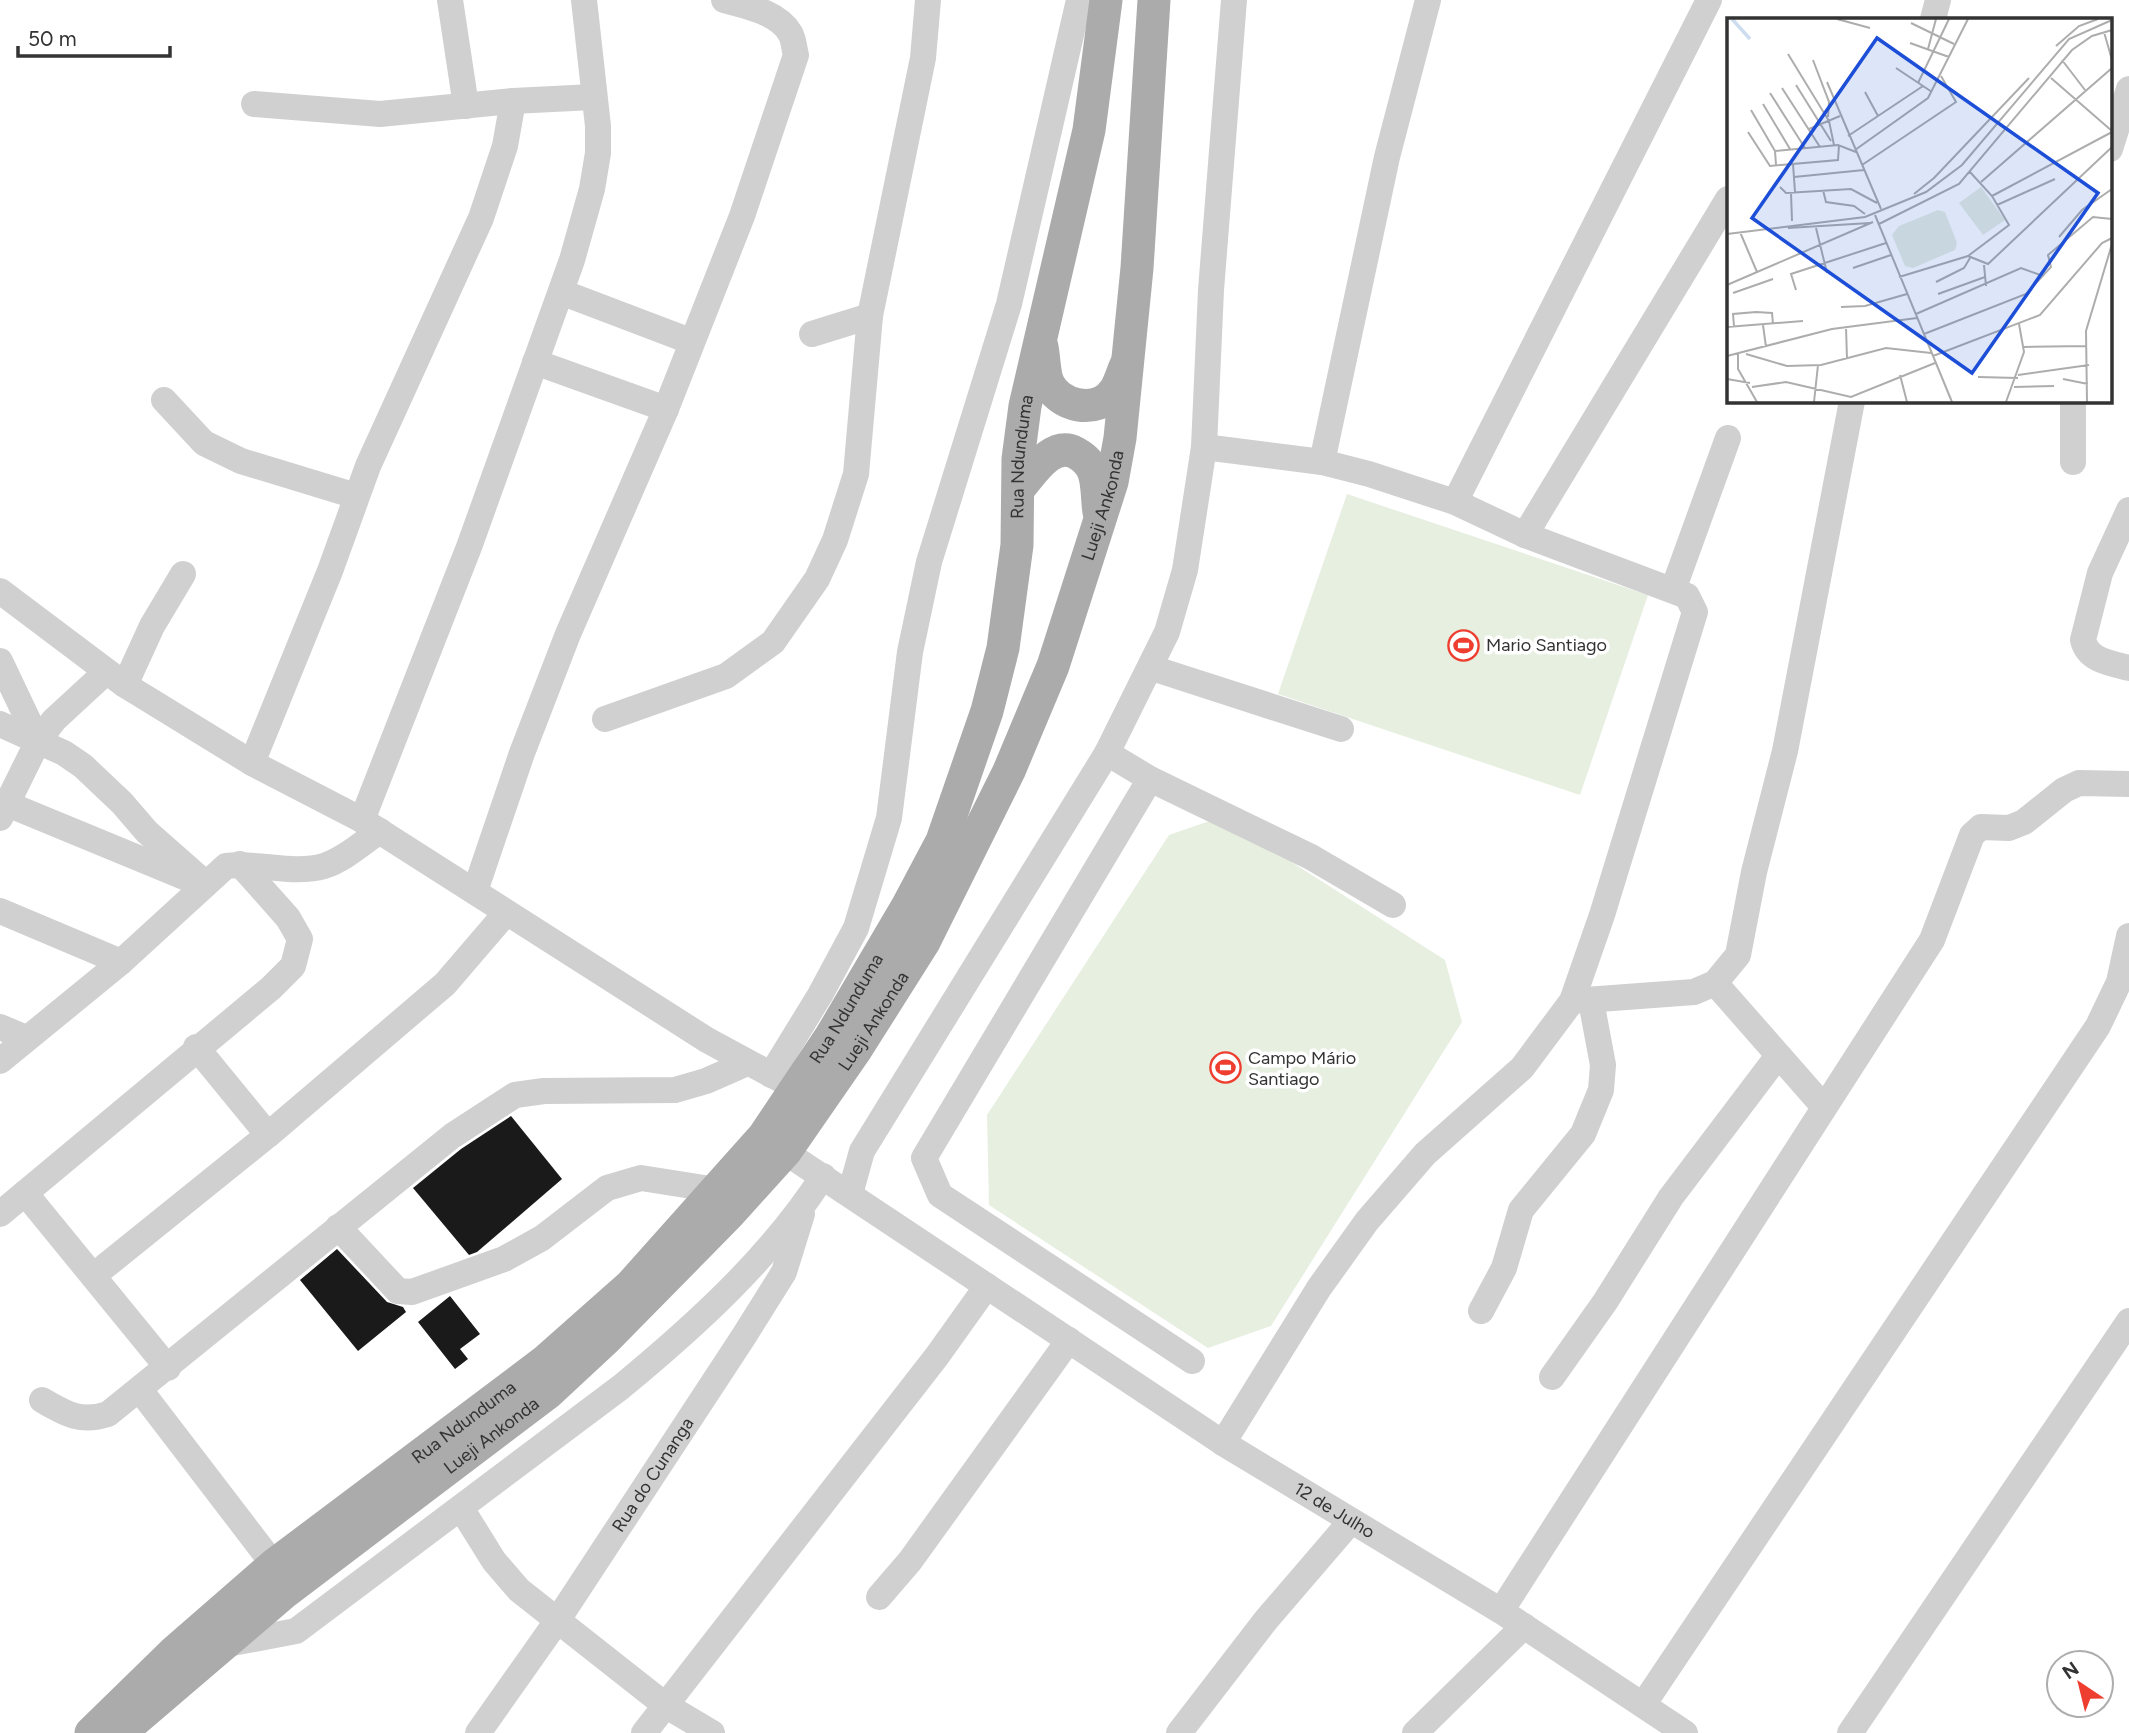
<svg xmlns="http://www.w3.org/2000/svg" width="2129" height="1733" viewBox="0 0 2129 1733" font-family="Figtree,sans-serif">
<rect width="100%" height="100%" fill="#fff"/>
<g fill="#e7efe1">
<polygon points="1347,494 1648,595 1580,795 1278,694"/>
<polygon points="1221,817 1445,960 1462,1022 1271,1326 1208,1348 989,1205 987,1115 1169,835"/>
</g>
<g fill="#1a1a1a">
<polygon points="511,1116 562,1179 477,1252 469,1255 413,1188 461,1149"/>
<polygon points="337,1249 387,1302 403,1307 406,1312 358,1351 300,1280"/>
<polygon points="450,1296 480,1334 460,1349 468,1359 455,1369 418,1322"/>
</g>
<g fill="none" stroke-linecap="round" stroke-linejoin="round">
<g stroke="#d0d0d0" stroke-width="26">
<polyline points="450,0 466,106"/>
<polyline points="1933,19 1938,0"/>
<polyline points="254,104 380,114 513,101 593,97"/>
<polyline points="2110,149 2129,89"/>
<polyline points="561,292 690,341"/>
<polyline points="812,334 870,316"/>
<polyline points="535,362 666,409"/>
<polyline points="164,400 204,443 241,461 356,496"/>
<polyline points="1204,447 1322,462 1369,474 1455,502 1525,535 1687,596 1695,612 1602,915 1572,1001 1522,1068 1425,1154 1367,1221 1319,1288 1223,1443"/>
<polyline points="1322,462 1387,157 1428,0"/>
<polyline points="2073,462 2073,401"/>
<polyline points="1455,502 1709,0"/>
<path d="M2129 510 2100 573 2083 640C2088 661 2111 663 2129 668"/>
<polyline points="1525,535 1728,199"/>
<polyline points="1673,590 1728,438"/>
<polyline points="0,591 125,685 252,763 362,820 707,1040 787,1083"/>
<polyline points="0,661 38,741"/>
<polyline points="1152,668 1341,729"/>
<polyline points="125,685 152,626 183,574"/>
<polyline points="605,719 726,676 773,642 817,579 835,540 856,474 870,316 923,58 928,0"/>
<polyline points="0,724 64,753 83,766 122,803 147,832 206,884"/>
<polyline points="1107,753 1150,779 1311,857 1393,905"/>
<polyline points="252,763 330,571 368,466 481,218 505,146 513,101"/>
<polyline points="1150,779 924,1158 940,1195 1192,1361"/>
<polyline points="0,801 189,879"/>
<polyline points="0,818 38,741 54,720 106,672"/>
<polyline points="362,820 469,547 572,260 592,189 598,153 598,126 584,0"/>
<path d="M475 891 522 753 568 634 666 409 742 216 796 55C794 49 794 39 790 33 778 12 745 6 724 0"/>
<polyline points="0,911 121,962"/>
<polyline points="1715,983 1824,1107"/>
<polyline points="1572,1001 1694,992 1715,983 1738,955 1754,872 1785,751 1852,401"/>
<polyline points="0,1027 26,1038"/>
<polyline points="196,1047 268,1135"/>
<path d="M0 1061 121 962 226 866C258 862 293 875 324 866 345 859 362 843 380 831"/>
<polyline points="771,1075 820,995 856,928 889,818 910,652 929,562 1009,304 1079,0"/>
<path id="s1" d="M785 1152 1223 1443 1501 1611 1685 1733"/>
<polyline points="25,1193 168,1368"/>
<polyline points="850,1194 862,1151 1107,753 1167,632 1185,570 1204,447 1211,290 1234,0"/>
<polyline points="0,1214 271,988 293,966 300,939 288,918 240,864"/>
<polyline points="338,1227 398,1291 412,1292 504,1259 542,1238 607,1188 641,1178 717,1190"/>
<polyline points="93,1276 268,1135 445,984 506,913"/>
<polyline points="1481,1311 1504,1268 1521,1210 1583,1134 1601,1090 1603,1065 1591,1001"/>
<polyline points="1552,1377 1605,1302 1671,1197 1777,1057"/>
<polyline points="140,1390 274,1565"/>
<path d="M42 1400C66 1414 81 1423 108 1414L452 1136 515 1095 544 1091 675 1090 706 1081 747 1063"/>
<polyline points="461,1508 494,1561 519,1590 665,1705 712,1733"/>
<polyline points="879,1597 910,1561 1069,1340"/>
<polyline points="1501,1611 1932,940 1972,835 1981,827 2009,828 2024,822 2064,790 2079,783 2129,784"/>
<path d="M222 1645 296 1631 621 1387C695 1326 771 1257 823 1176"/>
<polyline points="1643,1705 2098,1026 2119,982 2129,936"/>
<path id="s2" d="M478 1733 557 1621 744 1336 784 1272 802 1214"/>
<polyline points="644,1733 937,1356 987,1286"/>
<polyline points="1179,1733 1266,1620 1351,1521"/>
<polyline points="1415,1733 1524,1626"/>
<polyline points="1850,1733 2129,1321"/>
</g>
<g stroke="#ababab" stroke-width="33">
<path d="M1042 347C1044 357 1044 370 1047 380 1057 407 1098 416 1115 390 1120 383 1122 373 1126 365"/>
<path d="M1020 487C1033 472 1053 440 1076 453 1085 458 1091 464 1094 473 1098 485 1097 500 1099 512"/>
<path id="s3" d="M91 1733 173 1653 274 1565 544 1362 631 1285 764 1136 831 1036 907 907 942 841 987 711 1003 648 1017 545 1018 459 1025 406 1089 130 1106 0"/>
<path id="s4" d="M120 1733 285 1592 549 1392 606 1339 729 1214 785 1152 857 1048 924 942 1009 771 1053 666 1112 482 1120 438 1137 268 1154 0"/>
</g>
</g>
<defs>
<symbol id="stadium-ring" viewBox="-11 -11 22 22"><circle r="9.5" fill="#fff" stroke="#ee3e30" stroke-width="1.5"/><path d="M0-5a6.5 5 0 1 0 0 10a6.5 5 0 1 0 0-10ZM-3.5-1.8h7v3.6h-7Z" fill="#ee3e30"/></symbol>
</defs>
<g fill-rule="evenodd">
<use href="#stadium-ring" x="1446" y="628" width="35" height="35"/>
<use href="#stadium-ring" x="1208" y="1050" width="35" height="35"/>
</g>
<g text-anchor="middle" stroke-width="7" stroke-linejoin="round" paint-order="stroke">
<g font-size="18" fill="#333" stroke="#fff">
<text dy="6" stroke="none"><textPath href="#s3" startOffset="1642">Rua Ndunduma</textPath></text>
<text dy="6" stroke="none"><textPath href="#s4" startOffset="1610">Lueji Ankonda</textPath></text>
<text dy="6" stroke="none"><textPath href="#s3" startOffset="1054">Rua Ndunduma</textPath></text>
<text dy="6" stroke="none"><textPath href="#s4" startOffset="1043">Lueji Ankonda</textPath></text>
<text dy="6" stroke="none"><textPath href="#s3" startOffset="486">Rua Ndunduma</textPath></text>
<text dy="6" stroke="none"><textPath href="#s4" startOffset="476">Lueji Ankonda</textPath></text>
<text dy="6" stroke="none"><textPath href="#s2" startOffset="312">Rua do Cunanga</textPath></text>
<text dy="6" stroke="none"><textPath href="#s1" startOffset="656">12 de Julho</textPath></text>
</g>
<g font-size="18" fill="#333" stroke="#fff" text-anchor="start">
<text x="1486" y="651">Mario Santiago</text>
<text x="1248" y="1064">Campo Mário<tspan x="1248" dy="21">Santiago</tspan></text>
</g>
</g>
<g transform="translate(1727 18)">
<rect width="385" height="385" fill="#fff"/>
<path d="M254 169 278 202 256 217 232 185ZM211 192 218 194 230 225 228 232 186 250 178 248 165 217 172 208Z" fill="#e7efe1"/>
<path fill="none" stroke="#cdddef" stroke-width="3.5" d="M5 1 23 21"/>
<path fill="none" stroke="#adadad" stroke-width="2" d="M110 1 143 10M184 5 227 26M377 14 385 42M183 25 222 39M329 28 352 8 371 1M201 31 209 1M61 36 102 103 107 127M86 42 102 84 101 99M335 42 358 72M169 50 205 74M324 60 385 113M100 64 154 191M191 65 222 1M69 67 104 123M55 70 93 129M138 74 151 98M43 75 78 130M36 86 63 131M24 92 48 133 49 147M82 111 113 98M21 114 43 148 111 142 112 127M121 118 196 68M128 132 201 80 241 1M48 133 111 127 129 134M66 146 68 174M135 147 229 84 214 58M67 159 137 152M254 164 385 50M53 169 59 175 124 171 150 185M96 172 99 184 127 188 138 196M64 175 65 203M187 176 207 160 302 60M265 178 385 114M270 187 328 161M148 197 225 384M152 206 232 166 345 32 365 18 385 12M61 210 143 205M89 210 100 255M13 214 30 254M0 216 138 199 199 174 235 147 342 21 385 2M332 219 355 192 385 171M241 238 261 246 385 129M257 247 259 268M126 250 164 237M172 259 241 238 282 207 265 178 243 154M209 264 237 250 243 240M0 267 146 204M69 272 64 256 159 225M6 275 46 261M211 276 258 259M114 289 138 288 180 276M189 296 294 250 316 258M36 307 39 329M7 308 6 296 29 294 45 295 46 306M0 309 76 303M119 309 120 341M197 316 299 276 324 249 321 237 366 199 385 201M297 329 360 328M11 336V351L30 384M19 336 60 348 94 347 159 330 204 335M0 338 105 311 190 300M206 338 313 297 375 225 385 220M173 357 180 384M291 357 362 347M251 359 291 360M0 361 23 365M336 361 361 366M25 369 59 364 124 379 208 345M287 369 327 368M87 384 91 347M279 384 297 334 292 306M360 384 359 313 385 226"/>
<path fill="#1d4ed8" fill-opacity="0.15" stroke="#1d4ed8" stroke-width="3.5" d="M150 20 371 175 245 355 25 200Z"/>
<rect width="385" height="385" fill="none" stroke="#333" stroke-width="3.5"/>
</g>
<g transform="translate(2080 1684) rotate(325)"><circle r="33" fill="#ffffff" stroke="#adadad" stroke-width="2"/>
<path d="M0-5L12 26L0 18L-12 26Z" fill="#ee3e30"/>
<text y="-10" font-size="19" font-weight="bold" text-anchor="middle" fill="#333333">N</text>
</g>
<path d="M18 46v10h152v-10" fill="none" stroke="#333333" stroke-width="3.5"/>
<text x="28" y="46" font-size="21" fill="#333333" stroke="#ffffff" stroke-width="5" paint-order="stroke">50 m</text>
</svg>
